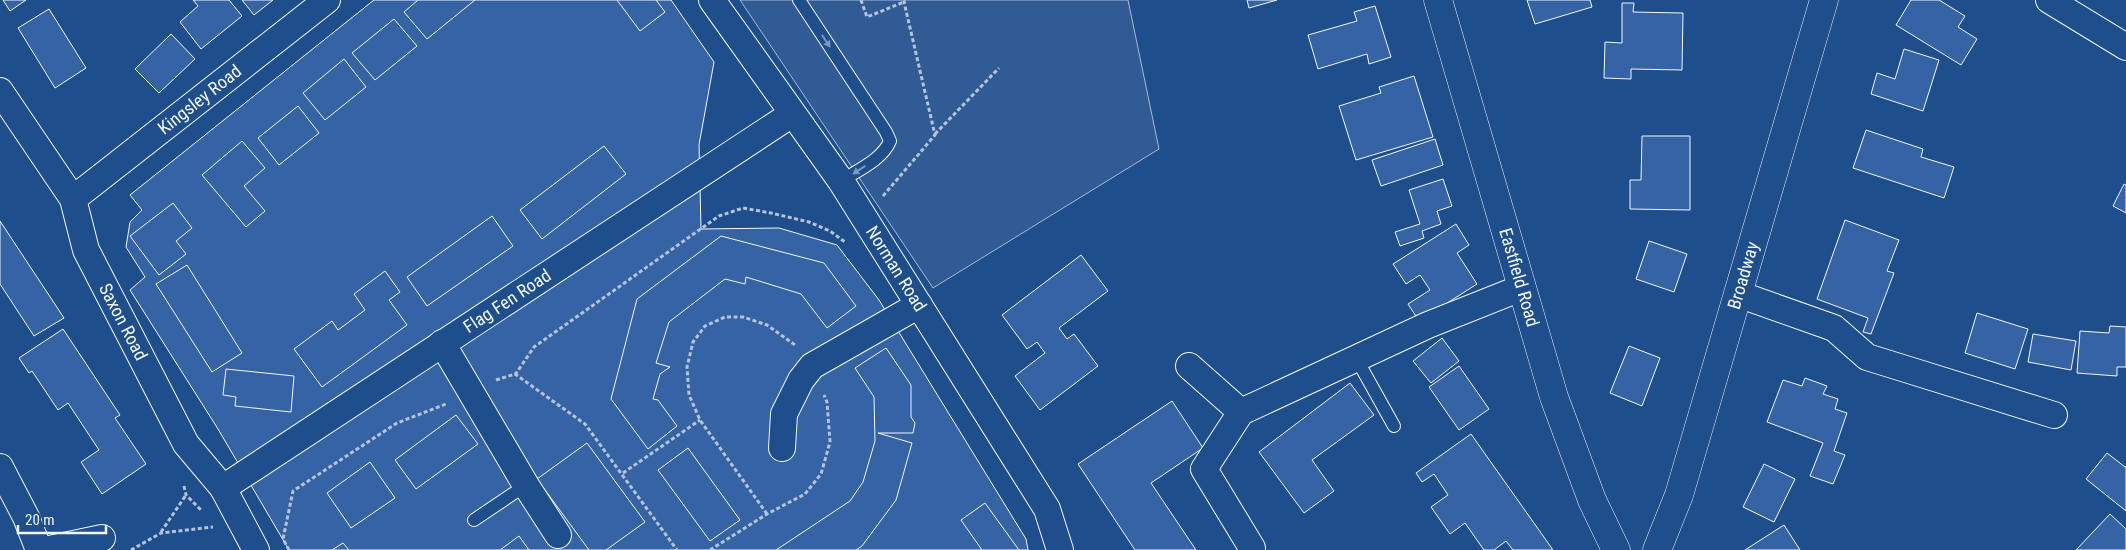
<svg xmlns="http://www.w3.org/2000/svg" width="2126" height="550" viewBox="0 0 2126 550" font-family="'Roboto Condensed',sans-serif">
<rect width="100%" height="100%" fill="#1f4e8c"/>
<polygon fill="#305b95" stroke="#a8bbd7" points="740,0 1128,0 1159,149 933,288"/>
<g fill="#3563a3" stroke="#f2f6ff">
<polygon points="3,0 26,0 10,11"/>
<polygon points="193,0 229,0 242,16 201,49 180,22 198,6"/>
<polygon points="242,0 273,0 254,15"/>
<polygon points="374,0 671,0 714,62 699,145 701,229 779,228 837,245 879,300 1026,539 1028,550 289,550 218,429 130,290 145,277 126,247 130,222 142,210 130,195"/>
<polygon points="418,0 475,0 427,39 404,12"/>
<polygon points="617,0 656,0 665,12 640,31"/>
<polygon points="1247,0 1277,0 1249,8"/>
<polygon points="1527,0 1590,0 1592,7 1535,24"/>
<polygon points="1911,0 1939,0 1965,16 1958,27 1977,39 1961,65 1896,25"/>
<polygon points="1622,3 1634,3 1633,12 1683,13 1682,70 1631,69 1631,79 1604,78 1605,42 1622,43"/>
<polygon points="1375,6 1391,57 1369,64 1367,54 1318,69 1308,35 1357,21 1354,12"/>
<polygon points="49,9 86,68 55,88 18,28"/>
<polygon points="394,19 417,46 375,80 352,53"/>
<polygon points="171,34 195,59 159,93 135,69"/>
<polygon points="1904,49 1939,60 1923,111 1871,94 1877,73 1895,79"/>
<polygon points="344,59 366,87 325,120 303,93"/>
<polygon points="1414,76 1433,137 1356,160 1339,106 1381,93 1379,87"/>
<polygon points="298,106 319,133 279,165 258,138"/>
<polygon points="1866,130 1923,149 1921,157 1954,167 1944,198 1853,168"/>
<polygon points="1642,136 1690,136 1690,210 1630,209 1630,180 1641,180"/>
<polygon points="1435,139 1443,165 1381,186 1372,160"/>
<polygon points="242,141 265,168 244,186 265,211 246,227 202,175"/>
<polygon points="604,146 626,174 542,239 520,210"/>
<polygon points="1443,179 1452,206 1437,211 1441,224 1422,231 1424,238 1400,246 1395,232 1420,224 1409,190"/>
<polygon points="2124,184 2126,185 2126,213 2113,206"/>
<polygon points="173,203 192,228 176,241 186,254 159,275 130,236"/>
<polygon points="492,216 513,246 427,306 407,277"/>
<polygon points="1845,220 1899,240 1887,271 1894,273 1871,334 1863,332 1868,318 1817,299"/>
<polygon points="0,221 64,318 34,336 0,284"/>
<polygon points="1456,224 1469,245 1457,253 1477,284 1419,321 1408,304 1430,290 1420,275 1406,284 1393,264"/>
<polygon points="721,236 824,263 856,306 827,328 801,294 746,277 745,284 725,279 669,322 656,363 670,367 660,374 653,399 658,400 677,426 648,449 611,399 637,299"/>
<polygon points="1649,241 1687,254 1674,292 1636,279"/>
<polygon points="1081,255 1108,291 1059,328 1067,339 1074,334 1098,366 1040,410 1015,376 1045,353 1037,342 1027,349 1002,315"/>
<polygon points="187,265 242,353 212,372 156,284"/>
<polygon points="385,271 400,292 389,300 407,325 322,387 294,349 332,321 338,330 365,310 354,294"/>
<polygon points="1977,313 2028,329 2015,369 1965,353"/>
<polygon points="2110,326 2126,327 2126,367 2117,367 2117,376 2077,373 2080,331 2109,333"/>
<polygon points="63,329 120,415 115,418 146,464 102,494 81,462 99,450 68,403 58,410 32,371 29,373 19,358"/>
<polygon points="2033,334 2076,341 2071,370 2028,362"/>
<polygon points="1442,338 1459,361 1431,383 1413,361"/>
<polygon points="1629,346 1660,358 1642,406 1610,393"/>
<polygon points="886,348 911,385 911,417 915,423 913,433 878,433 912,443 896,500 862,546 856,550 776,550 850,501 863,482 875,441 874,397 855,368"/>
<polygon points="1459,366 1489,409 1459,430 1429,387"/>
<polygon points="226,369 294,376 291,412 235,406 236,397 223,395"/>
<polygon points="1805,378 1827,386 1823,394 1838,399 1835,409 1847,413 1834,451 1845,455 1833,484 1810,476 1823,443 1767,422 1783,380 1802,386"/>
<polygon points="1350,383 1374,415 1312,460 1334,491 1304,513 1259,452"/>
<polygon points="1172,401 1203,448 1151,483 1196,550 1135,550 1078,464"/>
<polygon points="456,415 478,444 416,489 395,460"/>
<polygon points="1471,434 1553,550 1513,550 1506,541 1494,550 1484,550 1465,523 1450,534 1431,507 1448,495 1434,474 1422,482 1416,473"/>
<polygon points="587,443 645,522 606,550 589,550 537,479"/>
<polygon points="688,448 740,520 710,541 658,470"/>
<polygon points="2107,453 2125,467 2126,466 2126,511 2086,479"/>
<polygon points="370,462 395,498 351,528 327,493"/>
<polygon points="1764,464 1795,479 1774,522 1743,507"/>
<polygon points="985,503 1019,550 982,550 961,520"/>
<polygon points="2110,514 2126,529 2126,550 2076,550"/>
<polygon points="1784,525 1800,550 1745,550"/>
<polygon points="519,536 529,550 500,550"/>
<polygon points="343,543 349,550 332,550"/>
</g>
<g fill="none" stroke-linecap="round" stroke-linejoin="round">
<defs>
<g id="lane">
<path d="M799 0 886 132 890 141C882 160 858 170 841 181"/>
<polyline points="1356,358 1394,426"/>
<polyline points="474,520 526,485"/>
</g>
<g id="street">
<path id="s1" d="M712 0 841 181 1047 509 1060 550"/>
<polyline points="2049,0 2126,47"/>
<path id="s2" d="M0 91 73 199 86 250 186 444 223 488 256 550"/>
<path id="s3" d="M73 199 327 0"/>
<polyline points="1738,294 1834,328 1867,357 2054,415"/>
<polyline points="442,343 527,487 558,535"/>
<polyline points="1189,366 1241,412"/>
<polyline points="782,448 784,414 801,380 812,366 919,305"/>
<polyline points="0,467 26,517 39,550"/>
<path id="s4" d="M223 488 792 114"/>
<polyline points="1252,548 1204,469 1241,412 1428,325 1521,288"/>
<polyline points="45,550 102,538"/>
</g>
<g id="secondary">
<path id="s5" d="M1438 0 1554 397 1592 500 1616 550"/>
<path id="s6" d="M1657 550 1679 495 1824 0"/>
</g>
</defs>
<use href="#lane" stroke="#f2f6ff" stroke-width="14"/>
<use href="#street" stroke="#f2f6ff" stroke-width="28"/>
<use href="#secondary" stroke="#f2f6ff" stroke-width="29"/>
<g stroke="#b3c4dc" stroke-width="3" stroke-dasharray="4 2.5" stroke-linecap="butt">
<polyline points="861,0 867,17 904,2"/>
<polyline points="935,134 999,68"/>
<polyline points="883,196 935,135 904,2 907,0"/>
<polyline points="515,375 534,347 719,216 743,208 771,213 809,222 830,231 845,242"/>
<polyline points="496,380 515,374 585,424 677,550"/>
<polyline points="623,473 700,420"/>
<polyline points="184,486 186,495 202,511"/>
<polyline points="767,514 700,420 689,395 687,367 693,342 705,326 725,317 743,317 767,325 795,345"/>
<polyline points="161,532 186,495"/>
<polyline points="131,550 161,533 213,527"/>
<polyline points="289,550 283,539 293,491 397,423 446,404"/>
<polyline points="710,550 767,514 805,494 821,474 830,442 827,402 824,395"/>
</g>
<use href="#lane" stroke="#1f4e8c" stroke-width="12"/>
<use href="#street" stroke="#1f4e8c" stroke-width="26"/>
<use href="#secondary" stroke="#1f4e8c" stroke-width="28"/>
</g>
<defs><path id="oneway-solid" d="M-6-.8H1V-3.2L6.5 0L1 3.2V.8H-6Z" transform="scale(1.25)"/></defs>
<g fill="#7e9ac0">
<use href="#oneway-solid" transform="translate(826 41) rotate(56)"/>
<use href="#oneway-solid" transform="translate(859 170) rotate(147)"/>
</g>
<g text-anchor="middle" stroke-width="4" stroke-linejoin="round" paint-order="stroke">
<g font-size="18" fill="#f2f6ff" stroke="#1f4e8c">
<text dy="6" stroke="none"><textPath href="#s3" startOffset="161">Kingsley Road</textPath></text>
<text dy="6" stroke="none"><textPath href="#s1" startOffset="326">Norman Road</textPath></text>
<text dy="6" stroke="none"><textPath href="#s6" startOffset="288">Broadway</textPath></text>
<text dy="6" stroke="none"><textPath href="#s5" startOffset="289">Eastfield Road</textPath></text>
<text dy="6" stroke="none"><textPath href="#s4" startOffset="340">Flag Fen Road</textPath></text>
<text dy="6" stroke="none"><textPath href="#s2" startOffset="264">Saxon Road</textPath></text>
</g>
</g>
<path d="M18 525v8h88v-8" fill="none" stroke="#f2f6ff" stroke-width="2.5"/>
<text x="25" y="525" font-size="15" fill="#f2f6ff" stroke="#1f4e8c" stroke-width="4" paint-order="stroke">20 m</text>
</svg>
